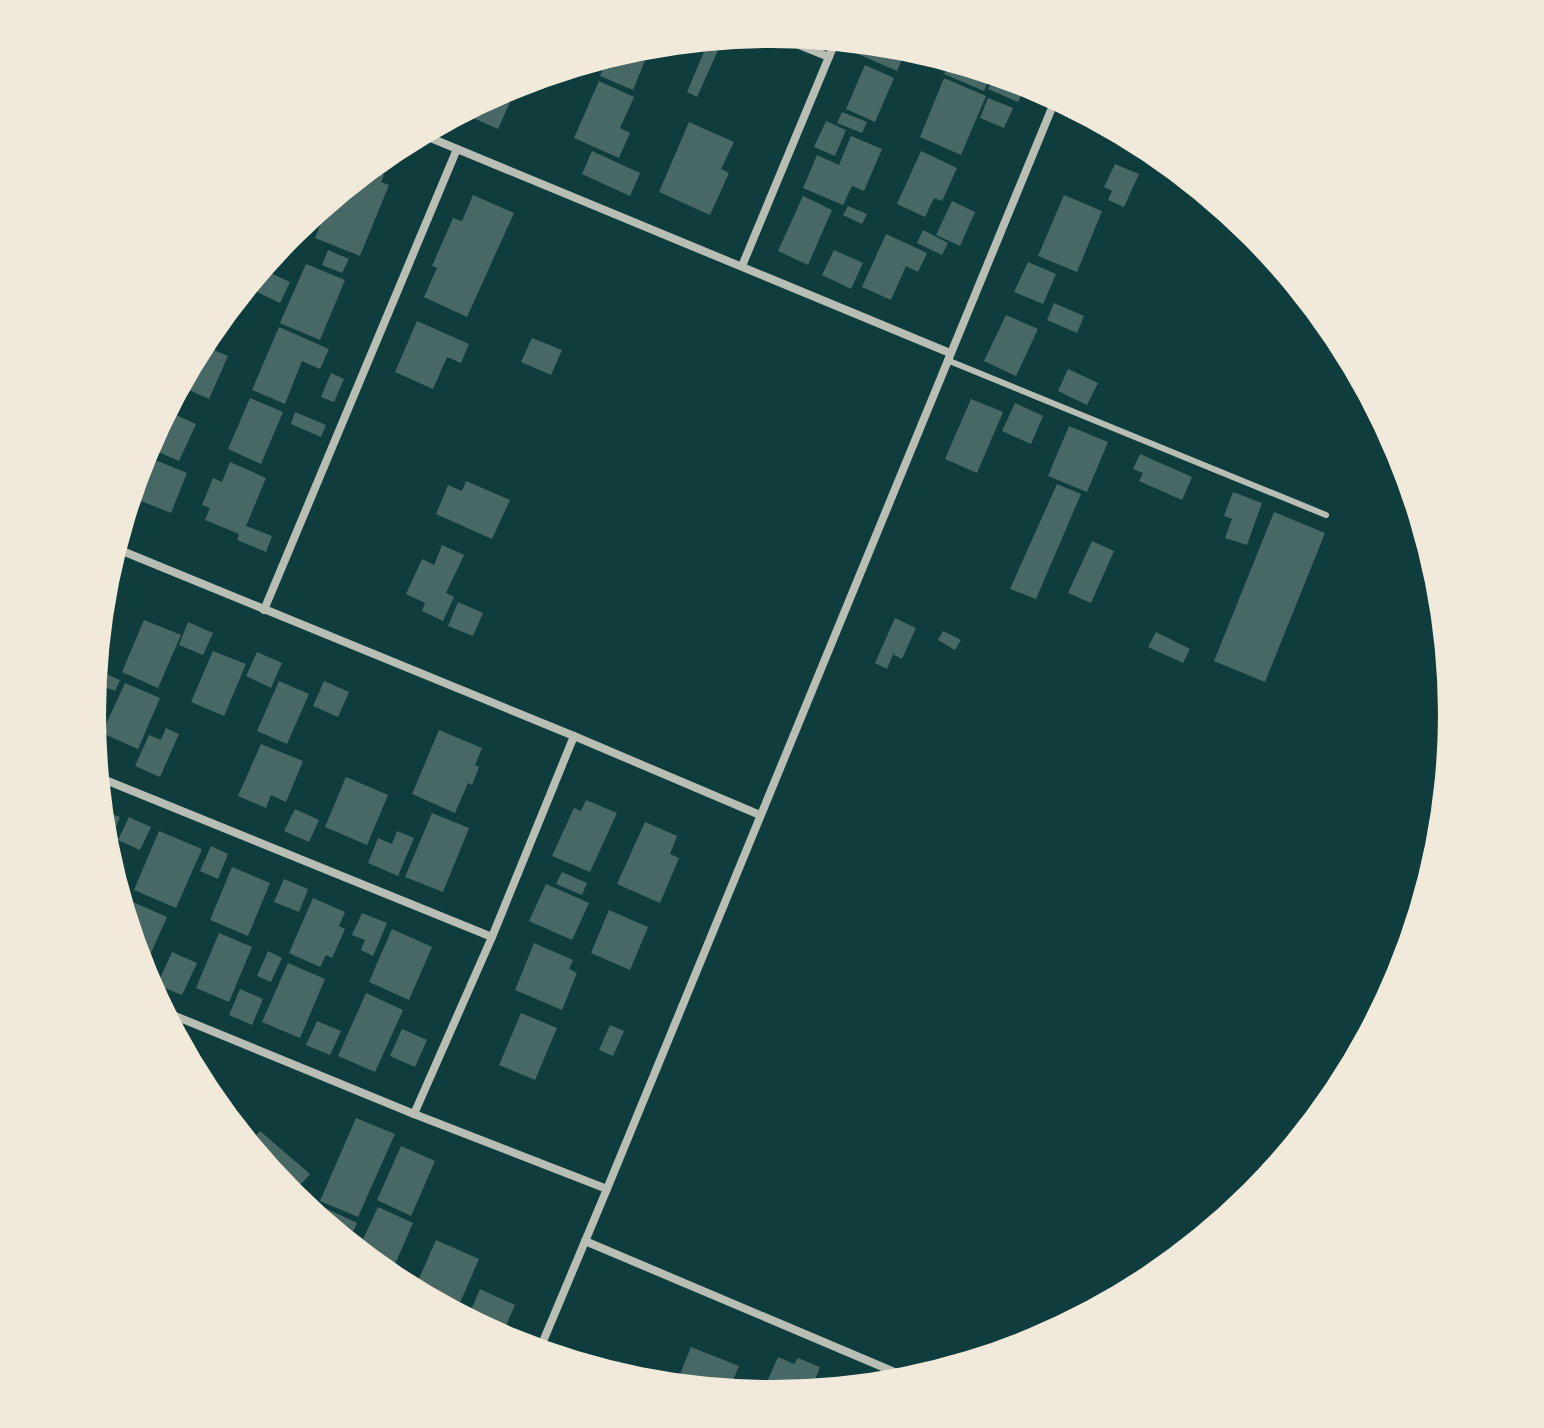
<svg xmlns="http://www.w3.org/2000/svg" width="1544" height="1428" viewBox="0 0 1544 1428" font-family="'Source Sans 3',sans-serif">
<rect width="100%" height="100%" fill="#0f3d3e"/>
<g fill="#486865">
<polygon points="723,39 697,97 687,92 709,40"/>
<polygon points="863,43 905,47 907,48 897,71 858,54"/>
<polygon points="658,45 654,55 648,53 633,90 600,76 608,57 640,47"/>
<polygon points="950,61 991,73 984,91 944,74"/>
<polygon points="865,65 894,78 875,122 846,109"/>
<polygon points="999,76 1026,84 1018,102 988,89 993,78 997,79"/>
<polygon points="944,78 986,96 961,155 920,137"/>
<polygon points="599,81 634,97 620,128 630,133 619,158 574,138"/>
<polygon points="518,84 498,129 462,113 512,86"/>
<polygon points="988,98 1013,108 1004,128 980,118"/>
<polygon points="842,112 867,122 862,133 837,123"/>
<polygon points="826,121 846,130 835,156 814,147"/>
<polygon points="689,122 734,142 721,169 729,173 710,215 659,192"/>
<polygon points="851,136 882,149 864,191 852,186 843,205 803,188 817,155 839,165"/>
<polygon points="592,151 640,173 630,196 582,174"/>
<polygon points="921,151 957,168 942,201 934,198 925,217 897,204"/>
<polygon points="1115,164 1139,174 1124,207 1108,200 1112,191 1104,187"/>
<polygon points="369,169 384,175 381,182 389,185 360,256 315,238 330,201"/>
<polygon points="473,195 514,213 467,317 424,297 437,268 432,266 453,218 462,221"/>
<polygon points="1064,195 1102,211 1077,272 1038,256"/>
<polygon points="803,196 832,210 808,265 778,251"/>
<polygon points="952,201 975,212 960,246 936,235"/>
<polygon points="848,206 867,214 862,224 843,215"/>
<polygon points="923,230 948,243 942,255 917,243"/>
<polygon points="886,234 927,253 918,272 906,266 891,300 862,287"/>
<polygon points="328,250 349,259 342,273 322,265"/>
<polygon points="834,250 863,263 851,289 822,275"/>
<polygon points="1028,262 1056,274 1043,304 1014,292"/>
<polygon points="306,264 345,280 320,340 280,323"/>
<polygon points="262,269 290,282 280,303 247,287"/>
<polygon points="1054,303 1084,316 1077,333 1047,320"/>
<polygon points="1006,315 1038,329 1016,376 984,361"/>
<polygon points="417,321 469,344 461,363 447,357 433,389 395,372"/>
<polygon points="279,327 329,349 320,369 302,361 285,404 252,390"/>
<polygon points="532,338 562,350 551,375 521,362"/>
<polygon points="202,345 228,356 209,399 180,386"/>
<polygon points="1068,369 1098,383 1087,405 1058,391"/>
<polygon points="331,373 344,379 334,402 321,397"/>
<polygon points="250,398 283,412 261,464 228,449"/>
<polygon points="971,399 1003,412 977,473 945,459"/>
<polygon points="1015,403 1043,416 1031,444 1002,431"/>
<polygon points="167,411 196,424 179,461 147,447"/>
<polygon points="295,412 326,425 321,437 291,424"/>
<polygon points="1069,426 1108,442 1087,492 1048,476"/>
<polygon points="1140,454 1192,477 1182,500 1139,481 1143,473 1133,469"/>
<polygon points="143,455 187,473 171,513 131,497"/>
<polygon points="230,462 266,478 246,526 272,536 266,552 237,540 239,534 205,520 210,508 202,505 213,478 222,482"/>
<polygon points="466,481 510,500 492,539 436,514 448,485 462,491"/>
<polygon points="1057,484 1081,494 1036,599 1010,589"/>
<polygon points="1233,492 1262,503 1247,545 1225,538 1232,519 1224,516"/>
<polygon points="1274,512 1325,533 1265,682 1214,661"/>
<polygon points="1092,541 1114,551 1091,603 1068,593"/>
<polygon points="442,545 464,555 446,593 454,597 443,621 422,611 425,603 406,594 422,559 434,565"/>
<polygon points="458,602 483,613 473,636 448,626"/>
<polygon points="895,618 916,628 902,659 894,655 894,652 887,669 875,663"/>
<polygon points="144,620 181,635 158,688 122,672"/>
<polygon points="188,622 213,633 203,655 179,645"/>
<polygon points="943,631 961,640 955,650 938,640"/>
<polygon points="1156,632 1190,649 1183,663 1148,647"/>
<polygon points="213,651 246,664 224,716 191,702"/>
<polygon points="257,652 282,663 271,688 246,676"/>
<polygon points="101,672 120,680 115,691 97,684"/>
<polygon points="279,681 309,694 287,744 257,731"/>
<polygon points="324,681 349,692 338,717 313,706"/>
<polygon points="125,683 160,698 138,749 102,733"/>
<polygon points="166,728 179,734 160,777 135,766 149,735 161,740"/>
<polygon points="439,730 482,748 475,765 479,767 472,785 468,783 455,813 412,794"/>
<polygon points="261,744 303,761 286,802 271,795 266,808 238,796"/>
<polygon points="346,777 388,795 367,845 325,827"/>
<polygon points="586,800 617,813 590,872 552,856 574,808 581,811"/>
<polygon points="295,809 319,820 309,842 284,831"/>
<polygon points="101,810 120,817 106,851 105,846"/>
<polygon points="432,813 469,828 443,892 405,877"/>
<polygon points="129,817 151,827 140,850 118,840"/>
<polygon points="645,822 677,836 670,854 679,858 660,903 617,884"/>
<polygon points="159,831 202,849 176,908 134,890"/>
<polygon points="397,831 414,838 398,876 368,863 378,838 392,844"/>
<polygon points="211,846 228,854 218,879 200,871"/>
<polygon points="232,867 270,883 248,936 210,920"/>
<polygon points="562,872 587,883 582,895 556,884"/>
<polygon points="284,879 308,889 299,912 274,902"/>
<polygon points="546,884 589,903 572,940 529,921"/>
<polygon points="313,898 345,912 339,926 345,929 332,958 326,955 320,967 289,953"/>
<polygon points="126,899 167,917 143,971 123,906"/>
<polygon points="609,910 648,927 630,970 591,953"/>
<polygon points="362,913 387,923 373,956 361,950 365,940 352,935"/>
<polygon points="392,929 432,947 409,1000 369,982"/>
<polygon points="219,933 252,947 229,1002 196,988"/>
<polygon points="534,943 573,960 569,969 577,973 562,1010 515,990"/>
<polygon points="268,951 282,958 271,982 257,976"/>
<polygon points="172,952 197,963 182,995 157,985"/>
<polygon points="288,963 325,979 300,1038 262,1022"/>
<polygon points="240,989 263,999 252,1025 229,1015"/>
<polygon points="366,993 403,1010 375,1072 338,1056"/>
<polygon points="521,1013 557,1028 535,1080 499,1065"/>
<polygon points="317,1021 341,1031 330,1055 306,1045"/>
<polygon points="610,1025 624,1031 613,1056 599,1050"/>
<polygon points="402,1029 427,1040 415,1067 390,1056"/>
<polygon points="356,1118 395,1134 358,1217 320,1201"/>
<polygon points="243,1130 253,1139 260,1131 310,1174 291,1195 240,1133"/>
<polygon points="401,1146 435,1161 411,1216 377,1200"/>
<polygon points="321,1206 357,1223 348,1242 317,1216"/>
<polygon points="378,1207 413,1223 392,1271 375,1264 358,1250"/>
<polygon points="436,1240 479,1259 456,1312 414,1290"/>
<polygon points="480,1289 515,1305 505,1328 470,1312"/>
<polygon points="691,1347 739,1366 729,1390 676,1384"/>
<polygon points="778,1357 794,1364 798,1358 820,1367 811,1390 772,1394 762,1393"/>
</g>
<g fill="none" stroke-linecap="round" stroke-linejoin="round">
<polyline stroke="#b8beb3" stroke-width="6" points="947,360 1326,515"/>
<g stroke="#b8beb3" stroke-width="8">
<polyline points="772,34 829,57"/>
<polyline points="421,134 950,353"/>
<polyline points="742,266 836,40"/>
<polyline points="115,548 574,736 760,815"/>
<polyline points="264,610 457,149"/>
<polyline points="98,777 492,937"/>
<polyline points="163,1011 414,1114 607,1189"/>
<polyline points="414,1114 492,937 574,736"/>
<polyline points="585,1241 911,1379"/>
<polyline points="539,1351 607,1189 1056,98"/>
</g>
<polyline stroke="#97a49c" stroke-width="6" points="1444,630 1448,754"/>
</g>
<path d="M0 0H1544V1428H0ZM106 714a666 666 0 1 1 1332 0a666 666 0 1 1-1332 0Z" fill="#f1e9da" fill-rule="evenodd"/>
</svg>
